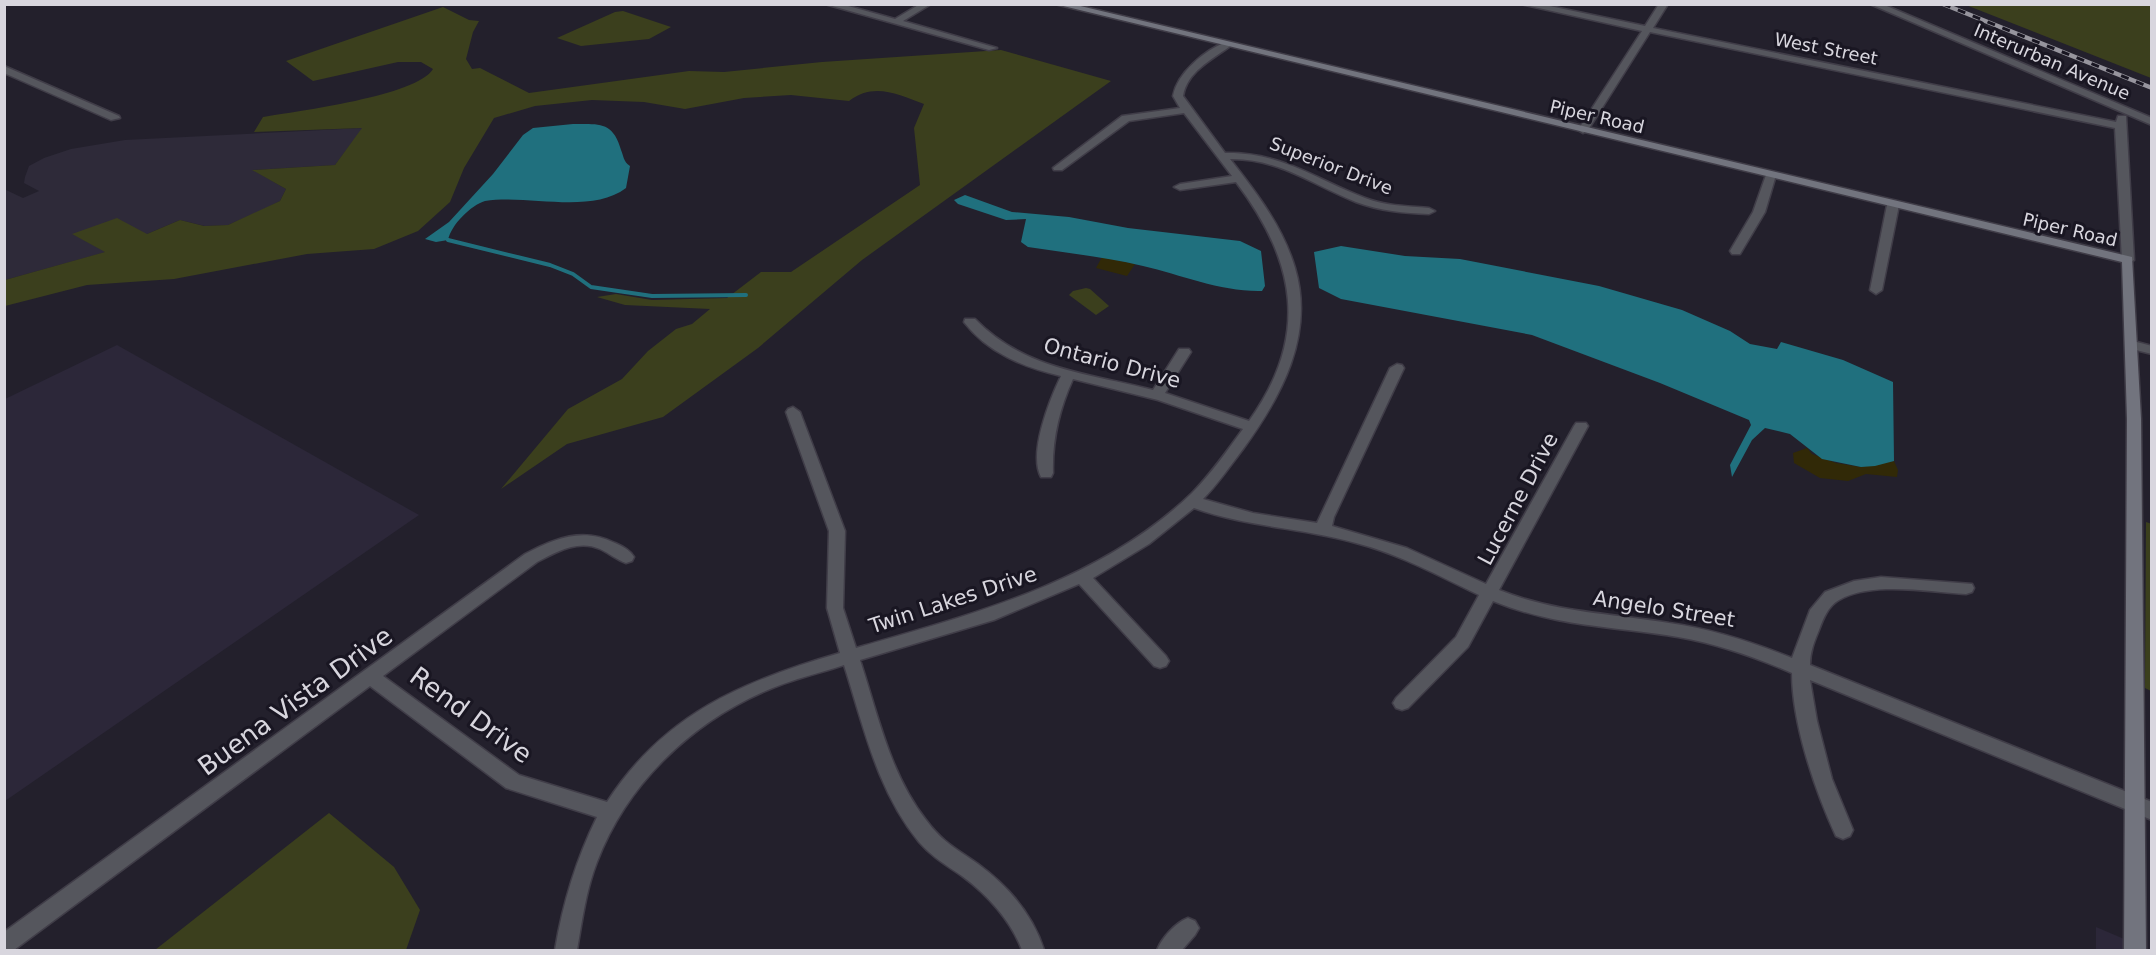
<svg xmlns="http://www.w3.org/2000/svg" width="2156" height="955" viewBox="0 0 2156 955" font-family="'DejaVu Sans',sans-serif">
<rect width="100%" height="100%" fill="#23202c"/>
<g fill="#2c2739">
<polygon points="117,345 419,515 5,801 5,399"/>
<polygon points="2096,927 2150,950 2096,950"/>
</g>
<polygon fill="#2e2a39" points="363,128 335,165 253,170 286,189 280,201 258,212 228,225 205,226 180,220 147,234 73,234 106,252 5,280 4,189 23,198 39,191 24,183 25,177 29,166 44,158 71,149 125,140"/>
<g fill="#3b3f1d">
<polygon points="1964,5 2151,5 2151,78 1966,5"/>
<path d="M443 7 469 20 479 21 473 32 466 59 472 69 480 68 529 93 689 71 724 72 822 62 1001 50 1111 81 862 260 758 348 663 417 567 444 501 489 568 409 622 379 648 351 676 329 692 324 710 309 625 305 597 297 616 294 652 300 727 298 761 272H791L920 185 914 128 924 104C898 94 873 82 849 101L791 95 744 98 685 109 644 102 592 100 535 106 494 118 464 168 450 202 418 231 374 249 307 254 174 279 87 285 5 306V280L105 252 72 234 117 218 147 234 180 220 204 226 228 225 280 201 286 189 252 170 335 165 362 128 254 132 263 117C298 111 417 96 433 69L421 62H398L313 81 286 61Z"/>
<polygon points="623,11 671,27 649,39 581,46 557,38 615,12"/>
<polygon points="1086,288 1090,289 1109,306 1096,315 1069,295 1073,291"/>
<polygon points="2146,522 2152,524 2151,691 2145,688"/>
<polygon points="329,813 394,867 420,910 406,950 155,950"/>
</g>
<g fill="#312907">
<polygon points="1102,257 1135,264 1127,276 1096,268"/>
<polygon points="1807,448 1812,454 1836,463 1861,467 1894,461 1898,470 1897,477 1866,474 1848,481 1820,478 1794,463 1793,453"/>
</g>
<g fill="#20707e">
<path d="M573 124C599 124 613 121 621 150 624 157 623 161 630 166L626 188C590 215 528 194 485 201 471 205 451 225 448 240L436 242 425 239 449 222 493 174 523 135 533 128Z"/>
<path d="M965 195 1012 212 1069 217 1128 228 1240 241 1261 251 1265 286 1262 291C1221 292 1182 275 1143 266 1105 257 1067 253 1028 247L1021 242 1026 219 1006 220 958 204 954 200Z"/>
<polygon points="1341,246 1405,256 1460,259 1599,286 1682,310 1730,331 1750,344 1777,349 1781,342 1843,360 1893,382 1894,461 1875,466 1861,467 1822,459 1790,434 1765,428 1752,440 1732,477 1730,465 1751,425 1749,420 1660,383 1532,335 1341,299 1319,288 1314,252"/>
</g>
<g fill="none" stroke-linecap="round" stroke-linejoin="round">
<polyline stroke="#20707e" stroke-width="4" points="448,240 550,265 573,274 591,287 652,296 746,295"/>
<defs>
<g id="street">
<polygon points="825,4 841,4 895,19 920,4 931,4 903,21 997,48 989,50"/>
<polygon points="1521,4 1540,4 1645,26 1659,4 1668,4 1653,28 2116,122 2118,116 2126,116 2134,260 2128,264 2122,260 2115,128 1650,32 1588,130 1583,133 1578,130 1642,31"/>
<polygon points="1870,4 1882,4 2152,118 2152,125"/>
<path d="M1226 42 1231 45 1229 47C1211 60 1187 72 1183 96L1225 153C1282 152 1315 179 1365 198 1386 206 1407 206 1429 208L1435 211 1429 214C1404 213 1380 211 1356 202 1313 185 1278 158 1230 159 1256 192 1283 227 1295 268 1315 335 1281 397 1243 449 1230 466 1218 484 1203 499L1253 513 1317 523 1390 368 1397 364 1402 365 1404 368 1334 517 1332 526 1407 548 1486 584 1574 426 1576 423H1586L1588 426 1499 590C1557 613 1609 613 1669 623 1712 629 1752 642 1792 658L1810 610 1825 592 1854 581 1881 577 1972 584 1974 588 1972 592 1966 594C1929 592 1872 581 1839 600 1828 606 1823 619 1819 630 1814 642 1810 652 1810 665L2152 802V820L1810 680 1817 721 1832 779 1853 830 1850 836 1843 839 1836 836C1815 791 1792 723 1792 673 1755 657 1718 644 1678 637 1612 626 1557 627 1493 601L1468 647 1408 708 1402 710 1396 708 1393 703 1396 698 1456 637 1479 595C1439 576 1399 554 1356 543 1303 528 1247 527 1194 508L1149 544 1093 578 1166 656 1169 661 1166 666 1160 668 1154 666 1079 584 994 620 860 660C878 715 890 774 926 820 943 843 957 849 978 864 1008 886 1033 915 1044 950H1022C1011 921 988 895 962 876 946 865 932 857 919 842 877 791 864 727 844 665 820 673 794 679 770 689 693 721 627 783 597 862 586 890 582 921 577 950H555C563 902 576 860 597 817L506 788 370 686 14 950H4V932L525 554C555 538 583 527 615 543 622 546 630 550 634 557L632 561 626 563C617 560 609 553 600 549 578 539 556 552 537 562L383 676 519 775 607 802C664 714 743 681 840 653L827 608 829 531 786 412 788 409 793 407 800 412 845 531 843 608 856 648C974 614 1101 581 1192 493 1211 474 1227 451 1243 429L1158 400 1073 379C1059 410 1052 439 1053 473L1051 477H1041C1028 453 1050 399 1061 376 1023 367 988 353 964 322L965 319H975C1025 370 1087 373 1153 390L1179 349H1189L1191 352 1165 393 1249 421C1310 336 1296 261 1236 182L1180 190 1174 187 1180 184 1232 176 1184 113 1129 121 1062 170H1054L1053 168 1122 116 1180 108 1173 96C1177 73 1205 50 1226 42Z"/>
<polygon points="4,66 119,116 120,118 111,120 4,73"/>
<polygon points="1771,172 1776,175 1765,212 1740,254 1732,254 1730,251 1753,212 1766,175"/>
<polygon points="1893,202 1899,205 1882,290 1876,294 1870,290 1887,205"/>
<polygon points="2133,341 2152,346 2152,354 2128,348 2126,345 2128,342"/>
<path d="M1188 918 1195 921 1199 928 1195 935 1182 950H1157C1162 938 1175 923 1188 918Z"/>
</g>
<polygon id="secondary" points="1055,4 1072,4 2132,257 2141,419 2146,950 2124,950 2127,419 2122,262"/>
</defs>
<use href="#street" stroke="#403d48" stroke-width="3"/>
<use href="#secondary" stroke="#403d48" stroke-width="3"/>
<use href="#street" fill="#55565d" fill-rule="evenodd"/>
<use href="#secondary" fill="#72747e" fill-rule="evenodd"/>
<defs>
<polyline id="rail" points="1943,4 2152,88"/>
</defs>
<use href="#rail" stroke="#97959e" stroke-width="4.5"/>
<use href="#rail" stroke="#191622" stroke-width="3" stroke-dasharray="8" stroke-linecap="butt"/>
</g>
<g text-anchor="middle" stroke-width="6" stroke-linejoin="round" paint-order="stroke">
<g font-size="18" fill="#d8d6de" stroke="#191622">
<text transform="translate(1826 49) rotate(11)" y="6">West Street</text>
<text transform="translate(2052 62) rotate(23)" y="6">Interurban Avenue</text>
<text transform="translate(1597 117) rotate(13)" y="6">Piper Road</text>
<text transform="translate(1331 166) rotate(21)" y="6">Superior Drive</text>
<text transform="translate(2070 230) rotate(13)" y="6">Piper Road</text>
</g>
<g font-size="21" fill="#d8d6de" stroke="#191622">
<text transform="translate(1112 363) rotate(15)" y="7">Ontario Drive</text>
<text transform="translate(1518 499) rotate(-62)" y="7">Lucerne Drive</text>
<text transform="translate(953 600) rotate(-18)" y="7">Twin Lakes Drive</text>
<text transform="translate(1664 609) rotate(9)" y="7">Angelo Street</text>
</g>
<g font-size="26" fill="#d8d6de" stroke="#191622">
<text transform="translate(295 701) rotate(-36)" y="9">Buena Vista Drive</text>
<text transform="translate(471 715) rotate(36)" y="9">Rend Drive</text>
</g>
</g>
<rect width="2156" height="955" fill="none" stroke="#d8d6de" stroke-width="12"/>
</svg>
